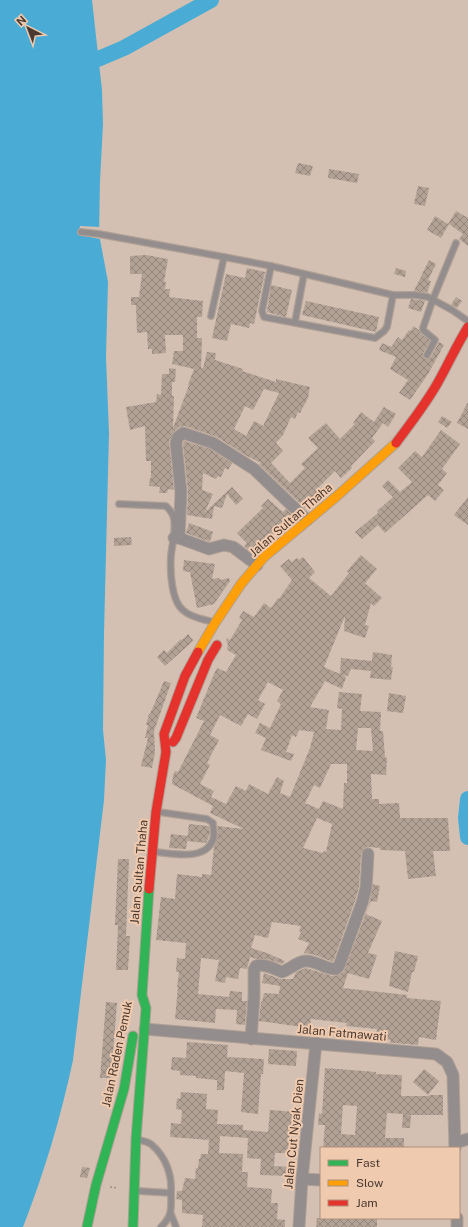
<svg xmlns="http://www.w3.org/2000/svg" width="468" height="1227" viewBox="0 0 468 1227" font-family="'Public Sans',sans-serif">
<defs>
<pattern id="building-cross-hatch" width="8" height="8" patternUnits="userSpaceOnUse"><rect width="8" height="8" fill="#b2a296"/><path d="M0 0l8 8M0 8l8-8" fill="none" stroke="#93857b"/></pattern>
</defs>
<rect width="100%" height="100%" fill="#d4c0b2"/>
<path fill="#4aacd4" d="M0 0H92L102 90 103 124 100 181 99 234 108 282 106 357 109 433 104 633 103 730 106 760 104 800 73 1060C61 1117 44 1173 23 1227H0Z"/>
<polygon fill="#d4c0b2" points="80,226 100,227 100,239 79,235"/>
<g fill="none" stroke-linecap="round" stroke-linejoin="round">
<g stroke="#4aacd4" stroke-width="16">
<polyline points="77,58 98,59 124,48 211,0"/>
<polyline points="468,799 466,818 468,837"/>
</g>
</g>
<g fill="url(#building-cross-hatch)" fill-rule="evenodd">
<polygon points="298,163 313,166 310,176 295,173"/>
<polygon points="329,169 359,174 357,183 328,178"/>
<polygon points="418,186 429,188 425,206 414,204"/>
<polygon points="456,211 468,218 468,246 459,239 463,234 449,224 441,238 427,230 435,216 448,224"/>
<path d="M146 255 168 259 164 282H166L165 289H170L169 297 203 301 202 317H197V338H202L201 368H203L207 352 216 353 215 360 243 369 242 371 276 382V379L310 387 308 398 300 413 298 412 295 419 291 417 283 435 276 443 283 451 271 463 290 483 305 468 301 464 318 448 308 438 326 423 340 439 355 424 353 423 361 412 374 422 384 407 396 414 388 427 383 423 372 438 375 441 351 466 352 468 341 478 335 471 319 487 323 490 305 508 259 464 261 463 245 455 217 437 185 426 179 427 174 432 169 441 174 490 168 489 167 493H159L160 487 149 486 150 478H151V461H146L145 426 130 430 126 407 156 402 157 394 161 395 162 374H169V368L176 369 175 382H172V396H174L173 428 189 385H188L194 369 172 364 174 351H183V335H165L166 353 152 354V349H148L147 332 137 333 136 305H131V297H139L142 274H130V256ZM264 389 279 393 263 426 254 421 246 436 234 429 245 406 253 410Z"/>
<polygon points="429,260 436,264 428,280 431,281 427,293 414,291"/>
<polygon points="247,268 265,272 254,324 250,323 249,328 231,324 227,341 212,338 226,274 245,278"/>
<polygon points="396,268 406,271 405,277 394,274"/>
<polygon points="271,285 292,290 286,317 267,312"/>
<polygon points="456,297 462,301 457,308 451,305"/>
<polygon points="411,299 425,301 421,312 408,308"/>
<polygon points="306,301 379,317 376,332 302,315"/>
<polygon points="413,326 419,330 420,333 430,341 423,353 425,359 428,359 431,357 439,342 444,345 428,374 410,400 399,393 408,380 390,369 396,357 379,350 382,343 391,347 398,337 402,340 409,330 411,331"/>
<polygon points="468,402 468,429 457,423"/>
<polygon points="442,416 452,422 447,428 438,422"/>
<polygon points="441,430 460,444 442,469 447,473 438,485 444,490 435,501 428,495 385,533 378,525 362,539 355,532 378,513 377,511 393,497 382,486 388,480 400,492 412,482 398,468 415,451 422,457"/>
<polygon points="184,441 210,449 232,463 228,470 225,468 221,477 218,476 216,479 203,473 202,490 213,494 205,512 232,487 243,499 236,505 227,494 222,508 214,506 212,519 187,515 188,491 183,444"/>
<polygon points="468,497 468,525 454,515"/>
<polygon points="268,499 283,512 286,509 294,517 255,550 253,548 250,551 244,546 247,543 237,533 263,508 261,506"/>
<polygon points="189,523 213,532 210,542 186,533"/>
<polygon points="131,537 132,545 114,546 114,538"/>
<path d="M361 555 377 569 365 583 382 598 374 606 371 603 365 625 369 626 365 638 344 631 345 616 324 667 340 674 341 658 372 661 373 652 392 655 391 667H393L391 680 370 678 371 671 351 669 348 676 342 675 346 677 342 689 325 681 310 707 329 710 326 729 341 730 342 709 337 708 339 692 362 694 360 711 381 712 380 731H383L385 757 387 758 386 775 371 774 372 799H379V804L399 803 400 818H448L450 851H433L436 876 408 879 405 851 380 850V848L369 847 365 848 361 854 359 887 355 901 333 962 315 955 304 953 309 943 298 939 301 932 299 931 301 926 272 922 268 938 255 935 251 948 267 953 285 961 282 964 267 959H256L250 957 247 969 240 968 238 979 226 977 225 983 215 981 219 960 201 958 198 994 229 997 230 991 242 992V1001H247L245 1025 236 1024 237 1010 216 1009 215 1023 175 1019 178 987H177L179 972H176L177 958 185 959 186 943 156 940 161 897 175 899 177 874 202 877V874L211 875 214 847 218 835 217 826 244 829 210 813 213 806 172 784 173 775 175 771 178 772 204 721 196 718 214 674 217 668 226 672 236 655 227 650 228 645 226 639 227 638 230 640 242 620 239 618 243 611 254 617 264 603 271 608 278 598 279 599 292 580 280 566 289 559 292 562 297 558 299 560 303 557 315 572 309 578 331 596 349 573 347 571ZM268 682 283 690 277 701 281 704 270 728 260 723 255 733 266 738 261 750 291 761 294 754 286 752 292 735 296 737 299 730 314 732 310 748 290 797 280 793 284 781 277 777 268 794 249 784 246 791 236 786 226 804 211 797 214 791 200 784 210 765 207 763 219 740 210 735 220 715 241 726 248 714 257 719 265 704 258 700ZM358 728H371L373 751 356 750ZM331 764H347V783H344L343 809 323 801 319 809 305 803 314 785 320 788ZM317 818 332 824 326 852 324 851 323 853 303 848Z"/>
<polygon points="184,560 215,564 212,579 219,578 220,580 229,578 230,581 214,604 197,608 190,572 183,571"/>
<polygon points="188,634 193,640 192,642 165,666 157,657 164,650 167,653 181,639 182,640"/>
<polygon points="164,681 171,683 154,731 155,752 152,768 141,766 148,738 145,738 148,725 146,725 149,714 150,714"/>
<polygon points="389,693 406,696 403,713 387,711"/>
<polygon points="189,824 209,826 210,834 206,843 187,841"/>
<polygon points="171,834 188,836 186,849 169,848"/>
<polygon points="118,859 129,859 126,936 130,936 128,970 116,970 118,925 115,925"/>
<polygon points="373,884 380,886 377,902 371,901 366,914 382,921 368,953 377,955 369,979 348,973 343,988 407,995 407,998 441,1001 436,1040 419,1037 418,1045 395,1043 390,1043 391,1040 376,1038 377,1029 346,1026 347,1023 311,1019 310,1028 259,1021 261,1002 262,1002 264,993 279,994 280,986 262,983 264,973 280,979 293,979 296,972 306,968 332,976 339,975 344,971 369,905"/>
<polygon points="395,951 418,956 414,972 412,972 408,992 389,986"/>
<polygon points="106,1002 117,1003 111,1078 100,1078"/>
<polygon points="187,1042 228,1045 227,1057 264,1059 263,1074 261,1074 258,1114 241,1112 244,1073 225,1071 224,1090 217,1090 217,1080 196,1078 196,1076 180,1075 180,1071 171,1070 172,1057 186,1058"/>
<polygon points="269,1049 297,1051 296,1066 268,1064"/>
<path d="M325 1068 376 1072V1074L402 1075 401 1096H430L428 1095H443V1115H411L410 1128H402L403 1114 387 1113 385 1138H404V1148H323L325 1125H318L319 1113 322 1114ZM343 1105 357 1106 355 1135 341 1134Z"/>
<polygon points="424,1069 439,1081 428,1095 413,1082"/>
<polygon points="181,1092 207,1094 206,1109 218,1110 217,1124 243,1125 243,1130 268,1132 270,1110 295,1112 294,1129 290,1129 288,1153 275,1153 274,1166 291,1167 290,1176 260,1175 261,1159 247,1158 248,1138 220,1136 219,1153 243,1154 242,1172 248,1172 247,1187 272,1189 271,1203 278,1203 277,1219 285,1220 285,1227 202,1227 203,1215 182,1213 182,1200 176,1199 177,1191 182,1191 185,1178 195,1179 196,1168 198,1168 199,1159 200,1159 201,1154 208,1154 209,1140 170,1137 171,1123 181,1124 182,1110 176,1109 177,1098 180,1099"/>
<polygon points="82,1167 90,1168 87,1178 80,1177"/>
<polygon points="317,1218 377,1218 377,1227 316,1227"/>
</g>
<g fill="none" stroke-linecap="round" stroke-linejoin="round">
<defs>
<g id="lane">
<polyline points="81,232 99,234 224,257"/>
<polyline points="271,266 262,311 264,317 375,338 384,331 387,327 393,295"/>
<polyline points="211,316 224,257 271,266 393,295 415,295 428,297 452,310 468,321"/>
<polyline points="295,322 304,274"/>
<polyline points="427,355 435,340 423,330 423,328 433,299 456,243"/>
<path d="M119 504 166 506C170 510 173 513 174 519 176 531 172 544 171 556 170 570 171 602 184 611 192 618 203 619 213 622"/>
<path d="M155 852C174 854 210 862 214 835 214 832 213 827 213 823L207 819 159 812"/>
<path d="M140 1140C144 1141 149 1142 152 1145 166 1157 172 1175 171 1192 171 1209 173 1215 161 1227"/>
<polyline points="138,1191 171,1193"/>
<polyline points="171,1214 176,1227"/>
</g>
<g id="street">
<polyline points="174,538 179,538 209,549 224,545 233,547 257,565"/>
<polyline points="179,538 181,492 176,443 178,437 183,433 213,443 254,469 307,520"/>
<polyline points="145,1029 436,1054 447,1062 453,1075 455,1148"/>
<path d="M251 1039 254 997V970L256 966C264 963 274 969 282 972 290 969 297 962 305 961 316 960 326 970 336 969L339 966 362 903 366 888 368 854"/>
<polyline points="455,1143 468,1139"/>
<polyline points="302,1179 321,1180"/>
<polyline points="457,1218 457,1227"/>
<polyline points="299,1227 302,1179 316,1043"/>
</g>
<g id="fast">
<polyline points="87,1227 96,1185 124,1089 133,1036"/>
<polyline points="133,1227 136,1139 146,1008 142,995 149,889"/>
</g>
<polyline id="slow" points="198,652 215,623 241,584 264,557 337,496 396,443"/>
<g id="jam">
<path d="M396 443C410 424 425 405 437 384 448 365 456 346 468 327"/>
<polyline points="173,742 176,738 208,660 217,645"/>
<polyline points="149,889 156,812 166,752 164,734 185,676 198,652"/>
</g>
</defs>
<use href="#lane" stroke="#b0a095" stroke-width="8"/>
<use href="#street" stroke="#b0a095" stroke-width="13"/>
<use href="#fast" stroke="#b0a095" stroke-width="11"/>
<use href="#slow" stroke="#b0a095" stroke-width="11"/>
<use href="#jam" stroke="#b0a095" stroke-width="11"/>
<polyline stroke="#968d89" stroke-width="1.5" stroke-dasharray="2 2" stroke-linecap="butt" points="110,1187 117,1188"/>
<use href="#lane" stroke="#938d8d" stroke-width="5.5"/>
<use href="#street" stroke="#938d8d" stroke-width="11"/>
<use href="#fast" stroke="#30b455" stroke-width="9"/>
<use href="#slow" stroke="#ff9f0a" stroke-width="9"/>
<use href="#jam" stroke="#e5322d" stroke-width="9"/>
</g>
<g text-anchor="middle" stroke-width="4" stroke-linejoin="round" paint-order="stroke">
<g font-size="12" fill="#49392f" stroke="#f0caaf">
<text transform="translate(291 520) rotate(-41)" y="4">Jalan Sultan Thaha</text>
<text transform="translate(139 872) rotate(-85)" y="4">Jalan Sultan Thaha</text>
<text transform="translate(342 1033) rotate(5)" y="4">Jalan Fatmawati</text>
<text transform="translate(117 1054) rotate(-78)" y="4">Jalan Raden Pemuk</text>
<text transform="translate(294 1134) rotate(-84)" y="4">Jalan Cut Nyak Dien</text>
</g>
</g>
<rect x="320" y="1147" width="140" height="72" fill="#f0caaf" stroke="#ad907c"/>
<rect x="328" y="1160" width="20" height="6" fill="#30b455" stroke="#ad907c"/>
<text x="356" y="1167" font-size="12" fill="#49392f">Fast</text>
<rect x="328" y="1180" width="20" height="6" fill="#ff9f0a" stroke="#ad907c"/>
<text x="356" y="1187" font-size="12" fill="#49392f">Slow</text>
<rect x="328" y="1200" width="20" height="6" fill="#e5322d" stroke="#ad907c"/>
<text x="356" y="1207" font-size="12" fill="#49392f">Jam</text>
<g transform="translate(28 28) rotate(318)" stroke="#f0caaf" stroke-width="3" paint-order="stroke">
<path d="M0-3L7 15L0 10L-7 15Z" fill="#49392f"/>
<text y="-6" font-size="11" font-weight="bold" text-anchor="middle" fill="#49392f">N</text>
</g>
</svg>
